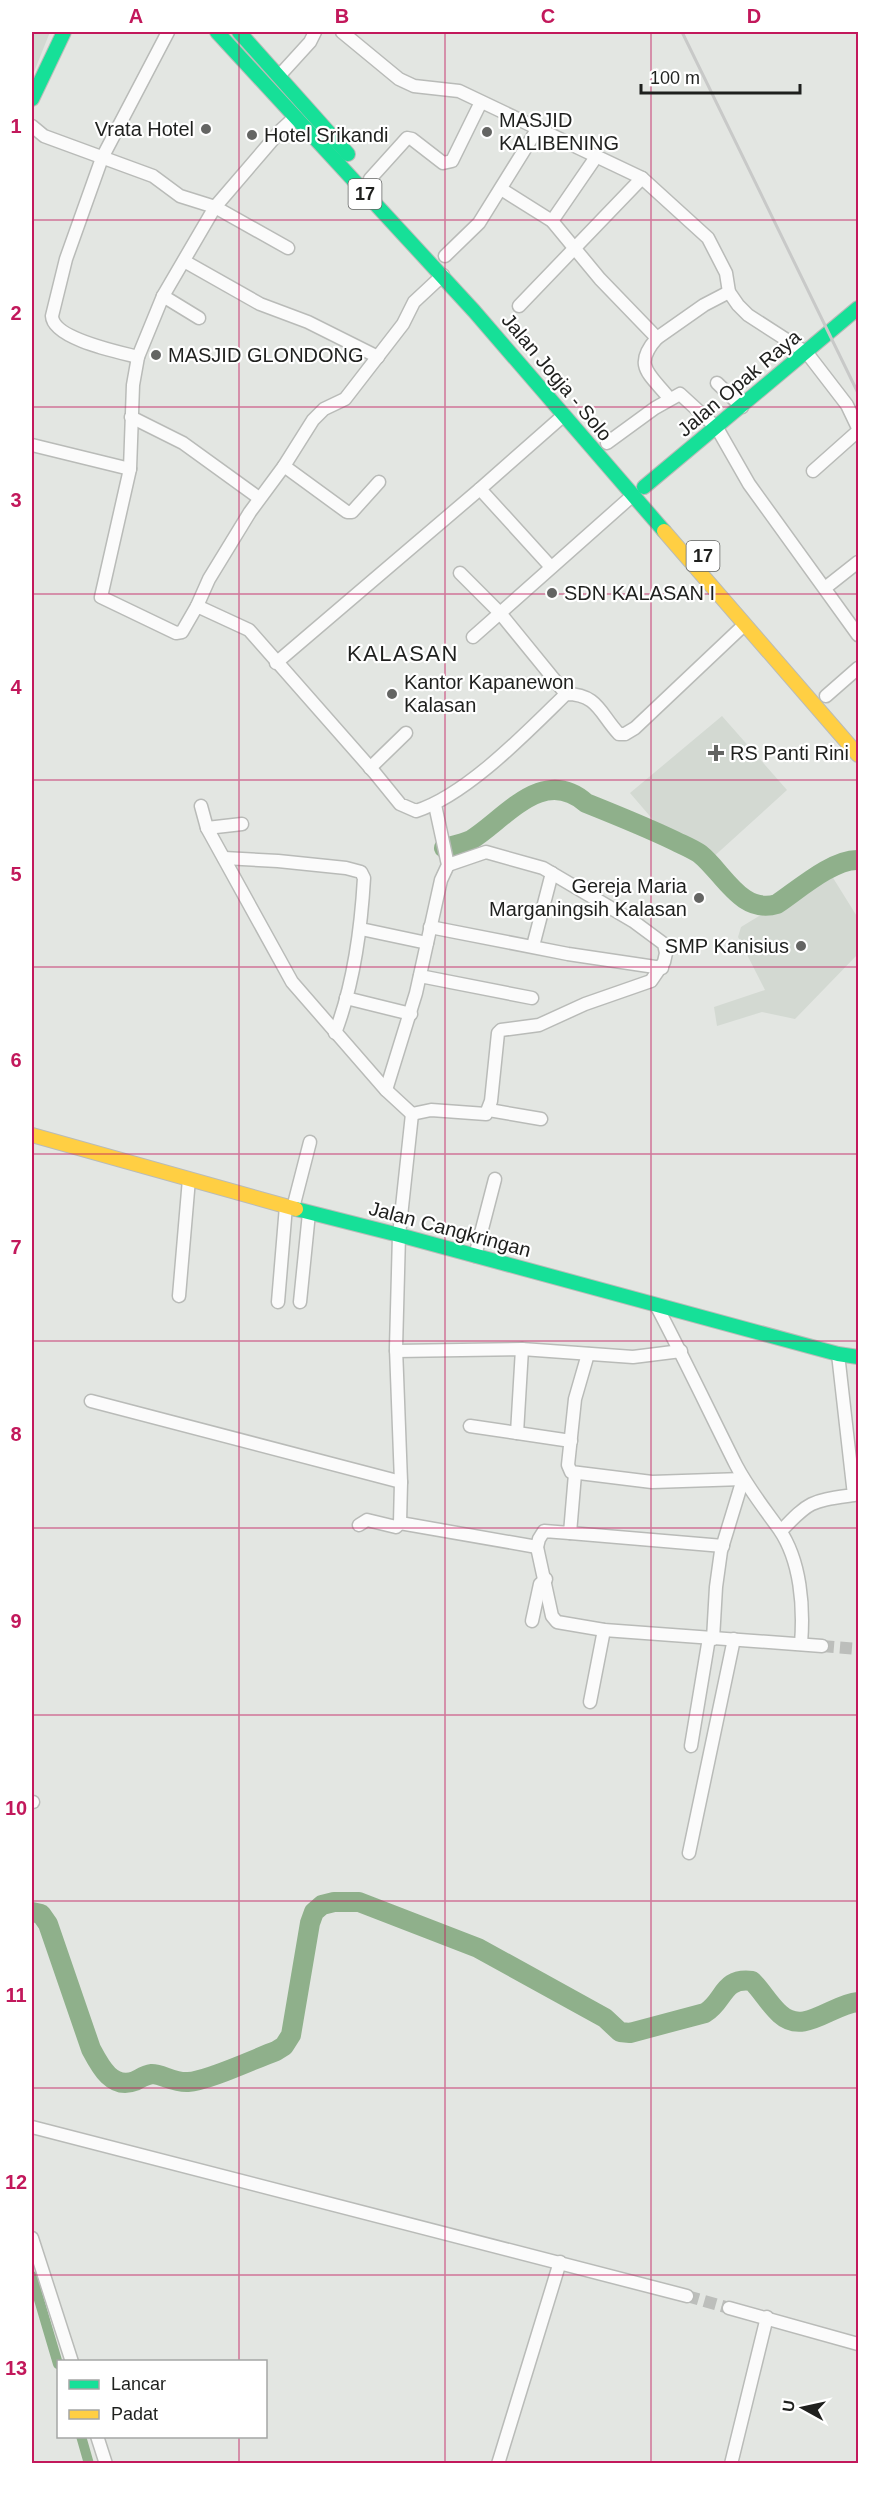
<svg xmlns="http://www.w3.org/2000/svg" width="890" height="2495" viewBox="0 0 890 2495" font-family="Arial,sans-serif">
<rect width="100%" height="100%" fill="#e3e6e2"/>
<g fill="#d3d9d2">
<polygon points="32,32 50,32 32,77"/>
<polygon points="722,716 787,790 711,859 693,846 667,836 630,793"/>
<polygon points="830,873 858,918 858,954 795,1019 762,1012 717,1026 714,1007 765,990 738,937 741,927"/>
</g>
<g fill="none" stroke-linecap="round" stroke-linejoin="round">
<g stroke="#8fb08b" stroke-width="10">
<polyline points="32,2276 58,2364"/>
<polyline points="81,2436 89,2464"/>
</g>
<g stroke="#8fb08b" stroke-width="20">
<path d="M444 848C452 846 463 844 471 840 505 819 543 765 586 803 616 815 646 827 675 841 683 845 693 849 700 854 723 872 741 915 777 904 798 890 833 859 858 860"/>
<path d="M32 1912 41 1914 48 1924 91 2049C100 2066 112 2090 135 2081 141 2078 145 2075 152 2074 162 2074 174 2083 188 2082 208 2081 254 2059 276 2051L284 2046 291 2035 310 1923 314 1912 322 1905 334 1902H359L478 1948 605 2018 620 2032 630 2033 705 2013C725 2001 722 1977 752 1981 762 1991 769 2004 780 2014 804 2036 832 2004 858 2002"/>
</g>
<g stroke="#bcbebb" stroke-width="12" stroke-dasharray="12 6" stroke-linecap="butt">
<polyline points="822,1646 858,1649"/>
<polyline points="687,2296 729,2308"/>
</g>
<defs>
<g id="street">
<polyline points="342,32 399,79 414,86 459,91 642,178 708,238 726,273 729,292 738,305 748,315 807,353 847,405 858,428"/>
<polyline points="279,76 310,42 315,32"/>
<path d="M294 118 281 130 215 207 163 296 138 357 133 385 130 469 101 597 176 633 182 632 197 606 249 630 374 772 400 804 416 811C467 795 528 731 566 694 598 694 600 714 619 734H625L635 728 744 625"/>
<polyline points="32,126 44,136 153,176 180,196 215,207 288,248"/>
<polyline points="370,179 407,138 412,139 443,163 452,161 481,102"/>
<path d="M501 189 552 221 600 279 657 338C632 366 650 374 669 398"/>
<polyline points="552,221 596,157"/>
<polyline points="445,256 479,223 538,128"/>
<polyline points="184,261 260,304 308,322 378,357"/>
<polyline points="163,296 199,318"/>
<polyline points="519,306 642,178"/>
<polyline points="657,338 704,305 729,292"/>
<path d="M138 357C119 352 53 339 52 316L66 259 102 158 168 32"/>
<polyline points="717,383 742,407"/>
<polyline points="131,417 183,443 259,498"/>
<polyline points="607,443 655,408 680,394 717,428 749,484 858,635"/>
<polyline points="32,445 130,469"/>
<polyline points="284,466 347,512 352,512 379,482"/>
<polyline points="813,471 858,431"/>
<polyline points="480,489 551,567"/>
<polyline points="460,573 500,613 566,694"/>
<polyline points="825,588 858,562"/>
<polyline points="197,606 209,579 250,512 284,466 313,420 324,409 345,399 403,324 414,302 443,275"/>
<polyline points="473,637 632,496"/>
<polyline points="276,663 480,489 564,415"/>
<polyline points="826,696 858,668"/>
<polyline points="370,768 406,733"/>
<polyline points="201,806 207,828 292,982 386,1090 412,1114"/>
<polyline points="207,828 242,824"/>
<path d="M224 858 278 861 346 868 361 872 364 878C361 930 354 984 335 1033"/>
<polyline points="430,927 568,954 662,968"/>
<polyline points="361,929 427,943"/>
<polyline points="533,946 552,873"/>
<polyline points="420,976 532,998"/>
<polyline points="346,998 411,1014"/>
<polyline points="386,1090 416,993 441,880 448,865 435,805"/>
<polyline points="489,1110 541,1119"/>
<polyline points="412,1114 431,1110 486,1114 491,1101 498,1033 501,1030 539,1025 585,1004 651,981 664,962 666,953 664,944 633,921 543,868 486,852 448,865"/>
<polyline points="293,1208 310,1142"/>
<polyline points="475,1256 495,1179"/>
<polyline points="179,1296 189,1179"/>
<polyline points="278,1302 286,1206"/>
<polyline points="300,1302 309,1213"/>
<path d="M656 1305C684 1358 709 1411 736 1465 748 1488 764 1508 779 1529 801 1561 804 1607 801 1644"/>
<polyline points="396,1351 522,1349 633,1357 681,1351"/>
<polyline points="588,1354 575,1399 568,1465 571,1472 652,1482 743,1479"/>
<polyline points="91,1401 401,1482"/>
<polyline points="470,1426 571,1441"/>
<polyline points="517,1433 522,1349"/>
<polyline points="575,1474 570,1533 544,1531 539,1539 537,1547 552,1616 557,1622 604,1630 822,1646"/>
<polyline points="400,1523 537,1547"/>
<polyline points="359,1525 367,1520 396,1527 400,1523 401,1482 396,1348 399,1235 412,1114"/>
<path d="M781 1531C810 1500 812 1501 854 1495L838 1354"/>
<polyline points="570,1533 723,1546"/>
<polyline points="532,1621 540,1584 546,1579"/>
<polyline points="713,1639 716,1587 721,1551 743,1479"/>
<polyline points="590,1702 604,1630"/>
<polyline points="691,1746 709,1638"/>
<polyline points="32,1802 33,1802"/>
<polyline points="689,1853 734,1639"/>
<polyline points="32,2127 687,2296"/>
<polyline points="32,2238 72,2362"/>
<polyline points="729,2308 858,2344"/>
<polyline points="97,2436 106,2464"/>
<polyline points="498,2464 560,2262"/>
<polyline points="731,2464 767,2317"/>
</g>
<g id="fast">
<polyline points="217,32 474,311 664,531"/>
<polyline points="239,32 348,154"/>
<polyline points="32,99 64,32"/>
<polyline points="644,487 858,308"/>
<polyline points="296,1209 399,1235 838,1354 858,1357"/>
</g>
<g id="slow">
<polyline points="664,531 858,755"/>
<polyline points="32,1135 296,1209"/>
</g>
</defs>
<use href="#street" stroke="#b9bbb8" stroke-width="15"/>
<use href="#fast" stroke="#b9bbb8" stroke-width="16"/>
<use href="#slow" stroke="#b9bbb8" stroke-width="16"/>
<use href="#street" stroke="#fbfbfb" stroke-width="12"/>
<use href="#fast" stroke="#16e098" stroke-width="14"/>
<use href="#slow" stroke="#ffcf43" stroke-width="14"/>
<polyline stroke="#c8c9c8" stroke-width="3" points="682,32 858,393"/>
</g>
<path fill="none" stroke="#c2185b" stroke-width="1.5" stroke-opacity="0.55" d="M239 32V2362M445 32V2464M651 32V2464M32 220H858M32 407H858M32 594H858M32 780H858M32 967H858M32 1154H858M32 1341H858M32 1528H858M32 1715H858M32 1901H858M32 2088H858M32 2275H858M239 2436V2464"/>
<g fill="#646563" stroke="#fff" stroke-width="2">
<circle cx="206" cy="129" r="6"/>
<circle cx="487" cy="132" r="6"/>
<circle cx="252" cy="135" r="6"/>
<circle cx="156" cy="355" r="6"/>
<circle cx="552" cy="593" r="6"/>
<circle cx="392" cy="694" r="6"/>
<path d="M713 744h6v6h6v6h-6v6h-6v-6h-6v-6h6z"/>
<circle cx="699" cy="898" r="6"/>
<circle cx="801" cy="946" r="6"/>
</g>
<g text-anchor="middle" stroke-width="4.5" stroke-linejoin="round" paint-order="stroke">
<g fill="#fff" stroke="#626362" stroke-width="1.5">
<rect x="348.5" y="179" width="33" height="30" rx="4.5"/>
<rect x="686.5" y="541" width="33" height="30" rx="4.5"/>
</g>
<g font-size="18" font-weight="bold" fill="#1f201e">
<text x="365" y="200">17</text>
<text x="703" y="562">17</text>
</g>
<g font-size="20" fill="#1f201e" stroke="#fff" text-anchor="start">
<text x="499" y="127">MASJID<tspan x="499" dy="23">KALIBENING</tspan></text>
<text x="194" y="136" text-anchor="end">Vrata Hotel</text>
<text x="264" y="142">Hotel Srikandi</text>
<text x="168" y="362">MASJID GLONDONG</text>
<text x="564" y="600">SDN KALASAN I</text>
<text x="404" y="689">Kantor Kapanewon<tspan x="404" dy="23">Kalasan</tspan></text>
<text x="730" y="760">RS Panti Rini</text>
<text x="687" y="893" text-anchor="end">Gereja Maria<tspan x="687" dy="23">Marganingsih Kalasan</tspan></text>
<text x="789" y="953" text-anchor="end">SMP Kanisius</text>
</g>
<g font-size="20" fill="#1f201e" stroke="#fff">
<text transform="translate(557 377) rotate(50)" y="7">Jalan Jogja - Solo</text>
<text transform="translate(739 383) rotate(-40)" y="7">Jalan Opak Raya</text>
<text transform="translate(450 1229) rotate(15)" y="7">Jalan Cangkringan</text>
</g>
<g font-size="22" letter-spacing="1.5" fill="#1f201e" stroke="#fff">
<text x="403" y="661">KALASAN</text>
</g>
</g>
<rect width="890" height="2495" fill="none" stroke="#ffffff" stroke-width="66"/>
<rect x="57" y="2360" width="210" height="78" fill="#ffffff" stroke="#a5a6a5" stroke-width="1.5"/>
<rect x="69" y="2380" width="30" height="9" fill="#16e098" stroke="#a5a6a5" stroke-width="1.5"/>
<text x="111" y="2390" font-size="18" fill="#1f201e">Lancar</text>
<rect x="69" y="2410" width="30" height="9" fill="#ffcf43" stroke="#a5a6a5" stroke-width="1.5"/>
<text x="111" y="2420" font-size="18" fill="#1f201e">Padat</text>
<g transform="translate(803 2408) rotate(278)" stroke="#ffffff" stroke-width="4.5" paint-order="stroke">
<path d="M0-4.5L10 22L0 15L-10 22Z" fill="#1f201e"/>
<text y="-9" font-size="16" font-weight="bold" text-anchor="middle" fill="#1f201e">U</text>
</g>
<path d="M641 84v9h159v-9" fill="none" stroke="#1f201e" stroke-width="3"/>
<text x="650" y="84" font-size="18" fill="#1f201e" stroke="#ffffff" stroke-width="4.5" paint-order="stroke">100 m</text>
<rect x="33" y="33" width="824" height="2429" fill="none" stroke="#c2185b" stroke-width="2"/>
<g font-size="20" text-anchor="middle" font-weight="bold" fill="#c2185b">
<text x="136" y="23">A</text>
<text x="342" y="23">B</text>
<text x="548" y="23">C</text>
<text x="754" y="23">D</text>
<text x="16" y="133">1</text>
<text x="16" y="320">2</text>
<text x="16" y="507">3</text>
<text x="16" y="694">4</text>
<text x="16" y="881">5</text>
<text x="16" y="1067">6</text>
<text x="16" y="1254">7</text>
<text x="16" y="1441">8</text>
<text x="16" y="1628">9</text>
<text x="16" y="1815">10</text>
<text x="16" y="2002">11</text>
<text x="16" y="2189">12</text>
<text x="16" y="2375">13</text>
</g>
</svg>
